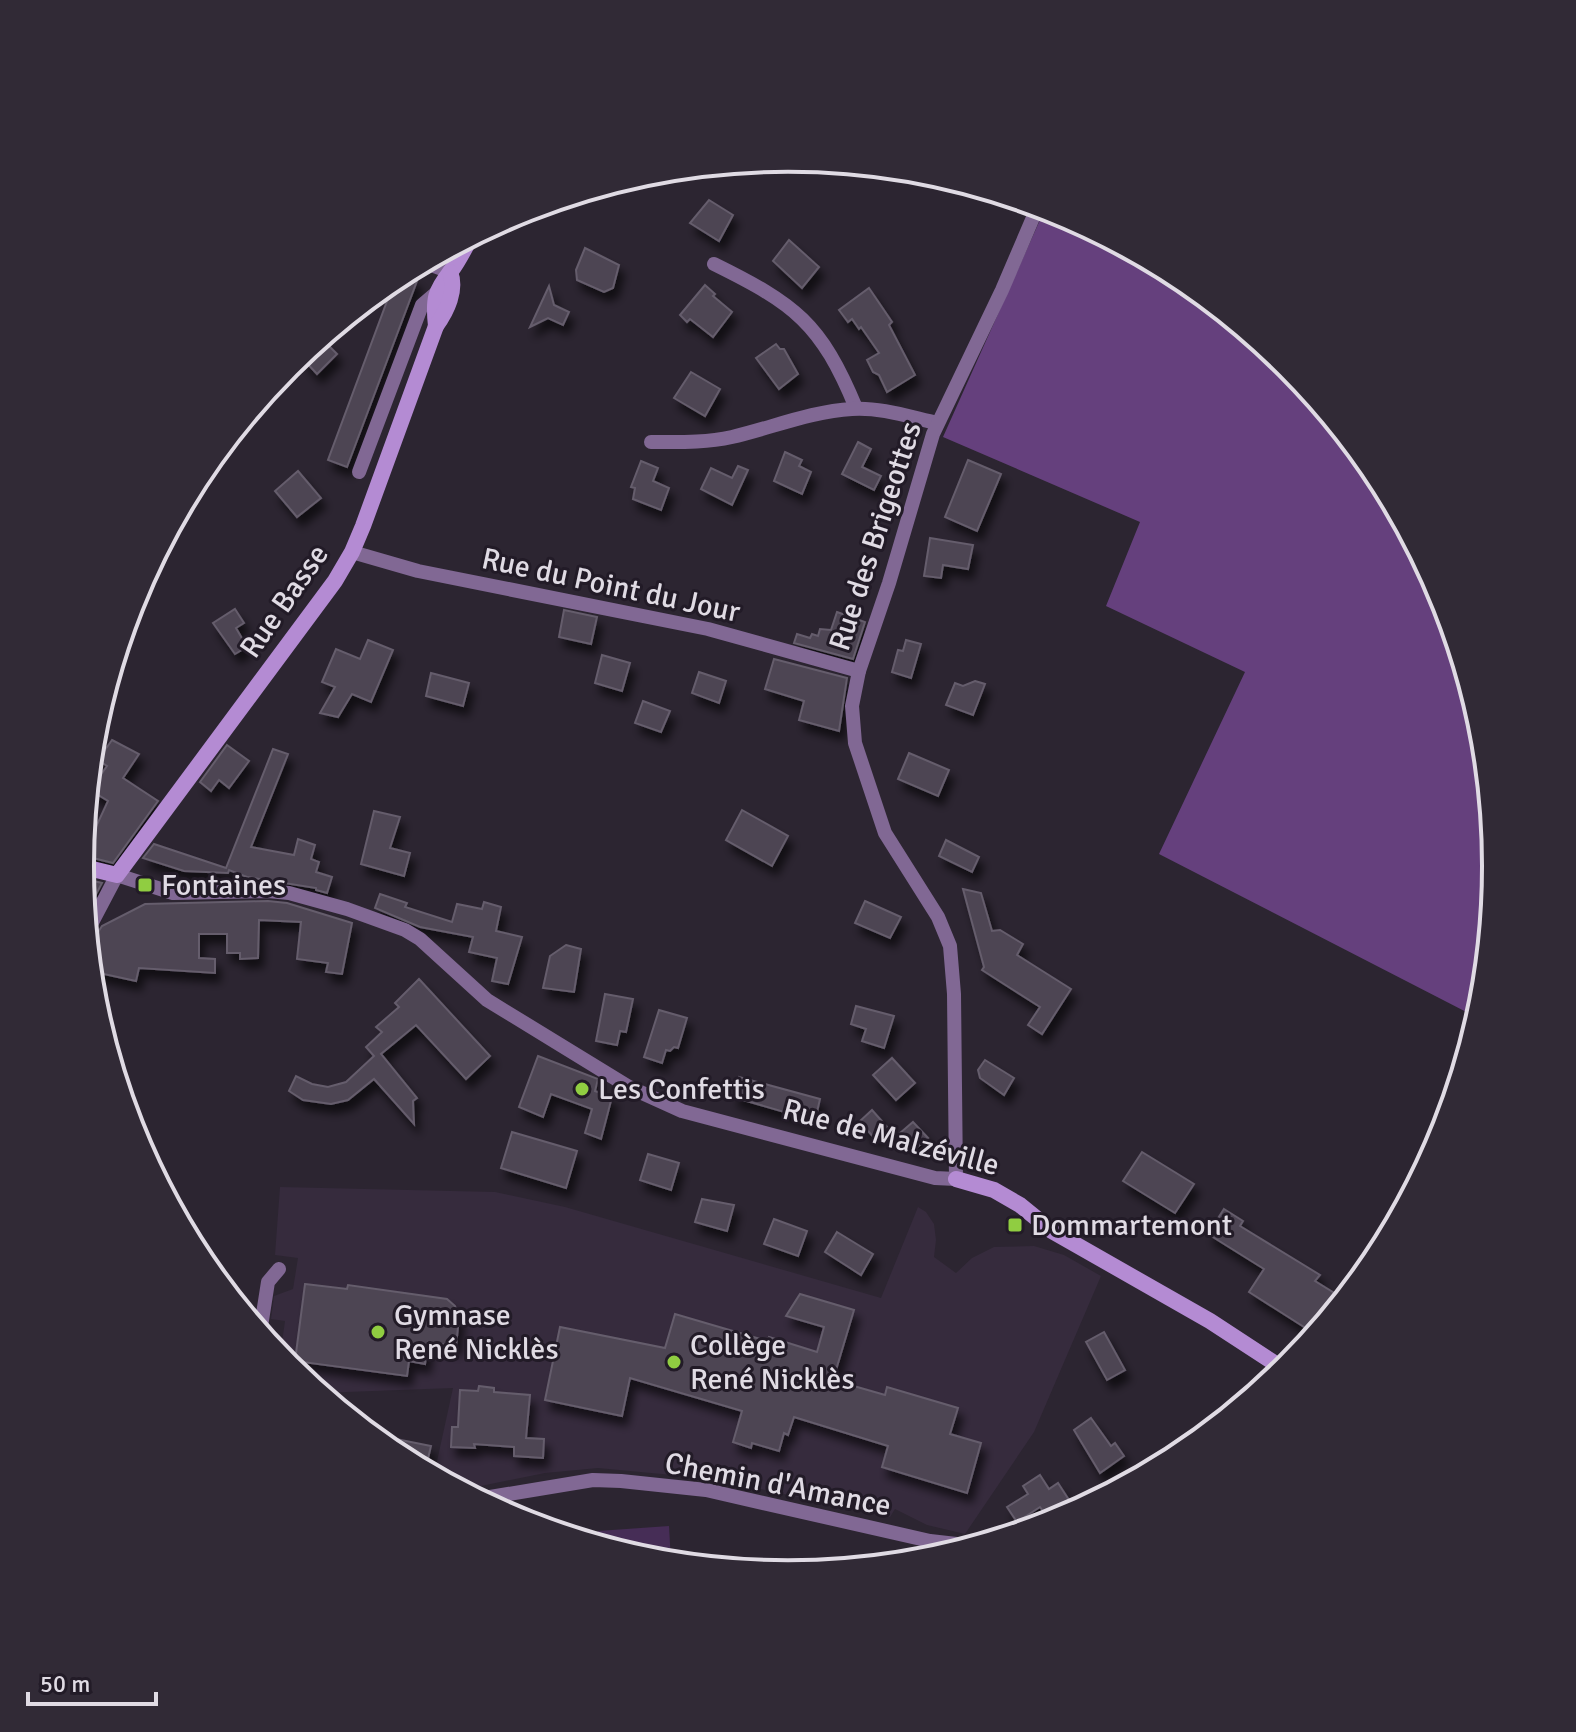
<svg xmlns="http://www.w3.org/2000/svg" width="1576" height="1732" viewBox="0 0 1576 1732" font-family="Signika,sans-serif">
<defs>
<filter id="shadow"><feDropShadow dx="5" dy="9" stdDeviation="4" flood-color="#0009"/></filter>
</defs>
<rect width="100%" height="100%" fill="#2c2531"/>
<polygon fill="#362b3d" points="280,1187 495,1192 565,1207 881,1298 918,1207 926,1212 934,1224 936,1240 934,1257 956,1273 972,1258 994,1247 1034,1246 1064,1255 1101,1276 1034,1432 965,1534 927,1525 895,1509 890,1517 761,1489 719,1470 715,1479 598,1468 545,1473 461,1490 434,1475 453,1388 320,1393 280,1357 285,1321 271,1319 274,1296 293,1289 298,1258 275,1255"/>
<polygon fill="#462d56" points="669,1526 671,1562 649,1560 599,1545 598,1531"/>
<polygon fill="#65407d" points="1044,211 1094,231 1182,278 1289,366 1377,473 1442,595 1482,728 1496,866 1482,1005 1478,1018 1159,854 1245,672 1106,606 1140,522 943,437"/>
<g fill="#4d4553" stroke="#655d6c" stroke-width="2" filter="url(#shadow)">
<polygon points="709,200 733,215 719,241 690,223"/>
<polygon points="789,240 819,267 802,288 773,261"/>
<polygon points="585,248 619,265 613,288 604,292 577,280 576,270"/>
<polygon points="400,274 417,281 347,467 328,460 390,293 380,289"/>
<polygon points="705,285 715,294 713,296 732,312 713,337 690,319 687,322 680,315"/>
<polygon points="549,286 554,305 569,312 563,325 548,318 530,327"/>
<polygon points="869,288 892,322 889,325 915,375 887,392 879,375 873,372 867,360 879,353 861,327 859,329 852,319 848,322 839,310"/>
<polygon points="323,340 337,354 317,374 303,359"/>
<polygon points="776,344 780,349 784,349 798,374 779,389 756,358"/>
<polygon points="691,372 720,389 705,416 674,398"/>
<polygon points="858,442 871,449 862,467 881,476 874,490 842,474"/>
<polygon points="785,452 802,460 799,466 811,472 802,494 774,481"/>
<polygon points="968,460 1001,474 977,531 945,517"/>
<polygon points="641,461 658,468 653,481 669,488 661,510 633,499 635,488 631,487"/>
<polygon points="738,466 748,470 732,505 701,489 711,468 732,478"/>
<polygon points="298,471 321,498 297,517 275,491"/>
<polygon points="930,538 973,545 968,569 943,565 941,578 924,576"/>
<polygon points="235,609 244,623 236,628 247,647 235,654 213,623"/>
<polygon points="564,610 597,617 591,644 559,637"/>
<polygon points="837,612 865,622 853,659 794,643 797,634 810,638 812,634 818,636 820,629 831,630"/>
<polygon points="368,640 393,650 371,702 352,694 338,717 320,713 335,687 322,682 336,649 360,659"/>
<polygon points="906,640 921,644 911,678 892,672 898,650 903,651"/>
<polygon points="602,655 630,663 622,691 595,683"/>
<polygon points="774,659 847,678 839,731 799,720 804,701 765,689"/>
<polygon points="699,672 726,681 719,703 692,693"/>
<polygon points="431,673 469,683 463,706 426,696"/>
<polygon points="975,681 985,684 973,715 946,705 955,683 963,686"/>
<polygon points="643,701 670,711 661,732 635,723"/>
<polygon points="112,740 139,754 123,778 158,801 113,863 81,855 83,839 89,842 108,801 90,790 107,766 98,760"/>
<polygon points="227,745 249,761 229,788 219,780 211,791 200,782"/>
<polygon points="273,749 288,754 251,847 294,855 298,839 315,845 311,859 319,862 316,872 332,877 327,893 316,890 316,888 247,877 229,870 228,873 184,871 143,858 154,844 226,868"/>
<polygon points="909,753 949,770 938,796 898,779"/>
<polygon points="742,810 788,836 772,866 726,840"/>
<polygon points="374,811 400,817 390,848 410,853 404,876 361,864"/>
<polygon points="946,840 979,857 972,872 939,856"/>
<polygon points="81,878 102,883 85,915 81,880"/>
<polygon points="963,889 981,893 992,931 1000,930 1023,944 1017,955 1071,989 1042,1034 1028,1025 1040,1007 982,970 984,967"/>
<polygon points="380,894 407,903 405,907 452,922 457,904 482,909 484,902 501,907 496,931 522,937 508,984 492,981 497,958 469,952 473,937 420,927 375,908"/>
<polygon points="268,901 287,903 352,923 342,974 326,972 328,963 297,959 301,922 259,920 258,958 240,959 240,953 227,953 227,934 199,934 199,958 215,959 215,973 139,968 136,981 90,971 87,942 95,937 102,926 145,904"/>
<polygon points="865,901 901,917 890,938 855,923"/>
<polygon points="566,945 581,949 574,992 543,988 550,956"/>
<polygon points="419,979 490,1056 466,1079 416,1025 381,1054 417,1098 413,1101 414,1124 374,1079 348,1100 331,1104 303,1100 289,1091 296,1076 312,1084 328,1087 346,1082 374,1056 366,1047 382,1032 376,1027 399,1007 395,1003"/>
<polygon points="605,994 633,999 626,1032 620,1031 617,1045 596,1041"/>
<polygon points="856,1006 894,1016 884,1048 862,1041 866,1029 851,1024"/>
<polygon points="659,1010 687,1018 678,1048 674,1047 670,1051 666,1050 662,1063 644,1057"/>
<polygon points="538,1056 598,1079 595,1091 612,1097 601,1139 585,1133 592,1109 551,1094 543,1117 519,1107"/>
<polygon points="892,1058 915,1083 896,1100 873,1075"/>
<polygon points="985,1060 1014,1078 1004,1095 980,1078 978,1070"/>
<polygon points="739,1077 820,1099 815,1121 733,1097"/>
<polygon points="872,1110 887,1127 874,1138 860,1121"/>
<polygon points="913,1122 928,1138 915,1149 900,1133"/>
<polygon points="512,1132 577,1151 566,1188 501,1168"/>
<polygon points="1142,1152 1194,1184 1175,1213 1123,1181"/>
<polygon points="648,1154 679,1163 671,1190 640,1180"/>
<polygon points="702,1199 734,1205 727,1231 695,1222"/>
<polygon points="1224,1209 1243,1221 1240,1226 1320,1275 1315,1281 1344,1299 1315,1334 1249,1292 1264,1269 1208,1234"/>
<polygon points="774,1219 807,1231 798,1256 764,1244"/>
<polygon points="837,1232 873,1254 861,1275 825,1252"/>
<polygon points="305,1284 347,1289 348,1285 447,1299 455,1306 459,1318 456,1346 428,1342 425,1364 409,1361 407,1376 295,1361"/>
<polygon points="800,1294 854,1310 833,1380 885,1395 887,1387 958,1408 950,1434 981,1443 967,1493 882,1467 888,1446 794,1417 788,1435 784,1433 779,1451 752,1443 751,1448 733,1442 742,1411 630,1378 622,1416 545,1400 560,1327 665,1348 675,1314 767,1341 769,1337 817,1352 824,1327 786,1316"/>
<polygon points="1104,1332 1125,1370 1107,1380 1086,1342"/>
<polygon points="479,1386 494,1388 494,1392 530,1395 526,1438 544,1439 543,1458 514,1456 514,1447 474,1444 475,1448 451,1447 452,1427 458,1427 460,1390 478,1391"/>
<polygon points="1091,1418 1111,1446 1115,1443 1124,1456 1100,1473 1074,1430"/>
<polygon points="391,1438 431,1446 425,1471 389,1450"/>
<polygon points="1040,1475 1049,1489 1058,1483 1069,1500 1046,1515 1040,1507 1017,1522 1007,1507 1028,1494 1023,1486"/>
</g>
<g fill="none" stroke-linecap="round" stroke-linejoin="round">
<g stroke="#816894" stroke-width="14">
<polyline points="423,262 450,272"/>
<path d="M714 264C795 304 821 323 856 408"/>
<path d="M651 442C678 442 705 443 732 437 771 428 812 411 852 409 880 407 910 417 937 423"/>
<polyline points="359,472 422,305 436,293"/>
<polyline points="352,552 418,571 708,629 859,671"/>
<polyline points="87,932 117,875 173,893 268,891 289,893 347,909 405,930 420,939 487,1000 629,1087 682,1111 935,1178 956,1179 954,994 950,946 938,917 885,833 855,743 852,706 859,671 889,583 933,434 1002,290 1038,206"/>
<polyline points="260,1333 268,1282 279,1269"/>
<polyline points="478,1499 593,1480 621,1481 706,1490 930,1541 974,1546"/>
</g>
<g stroke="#b48bd3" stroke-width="16">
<path d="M436 326C433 299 435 291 451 271 459 261 465 247 472 236"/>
<path d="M80 866 117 875 335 581 352 552 363 526 436 326C447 311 457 290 450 272"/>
<polyline points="956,1179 994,1190 1020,1205 1052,1231 1210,1321 1285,1370"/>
</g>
</g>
<g fill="#90cd41" stroke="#221b27" stroke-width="3">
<rect x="137" y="877" width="16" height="16" rx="4"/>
<circle cx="582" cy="1089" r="8"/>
<rect x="1007" y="1217" width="16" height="16" rx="4"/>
<circle cx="378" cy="1332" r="8"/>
<circle cx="674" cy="1362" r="8"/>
</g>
<g text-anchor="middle" stroke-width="6" stroke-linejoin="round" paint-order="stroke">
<g font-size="30" fill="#e0dbe4" stroke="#221b27">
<text transform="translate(875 536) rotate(-72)" y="10">Rue des Brigeottes</text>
<text transform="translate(611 585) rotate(12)" y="10">Rue du Point du Jour</text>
<text transform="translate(284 601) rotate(-55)" y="10">Rue Basse</text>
<text transform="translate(891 1137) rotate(15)" y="10">Rue de Malzéville</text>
<text transform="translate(778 1484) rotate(11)" y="10">Chemin d'Amance</text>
</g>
<g font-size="30" fill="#e0dbe4" stroke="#221b27" text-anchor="start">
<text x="161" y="895">Fontaines</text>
<text x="598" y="1099">Les Confettis</text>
<text x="1031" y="1235">Dommartemont</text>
<text x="394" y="1325">Gymnase<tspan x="394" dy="34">René Nicklès</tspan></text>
<text x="690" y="1355">Collège<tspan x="690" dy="34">René Nicklès</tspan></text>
</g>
</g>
<path d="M0 0H1576V1732H0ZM94 866a694 694 0 1 1 1388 0a694 694 0 1 1-1388 0Z" fill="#312a36" fill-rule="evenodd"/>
<path fill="none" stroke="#e0dbe4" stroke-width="4" d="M94 866a694 694 0 1 1 1388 0a694 694 0 1 1-1388 0Z"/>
<path d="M28 1692v12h128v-12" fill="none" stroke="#e0dbe4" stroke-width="4"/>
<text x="40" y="1692" font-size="24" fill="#e0dbe4" stroke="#221b27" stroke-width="6" paint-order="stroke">50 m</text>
</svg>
